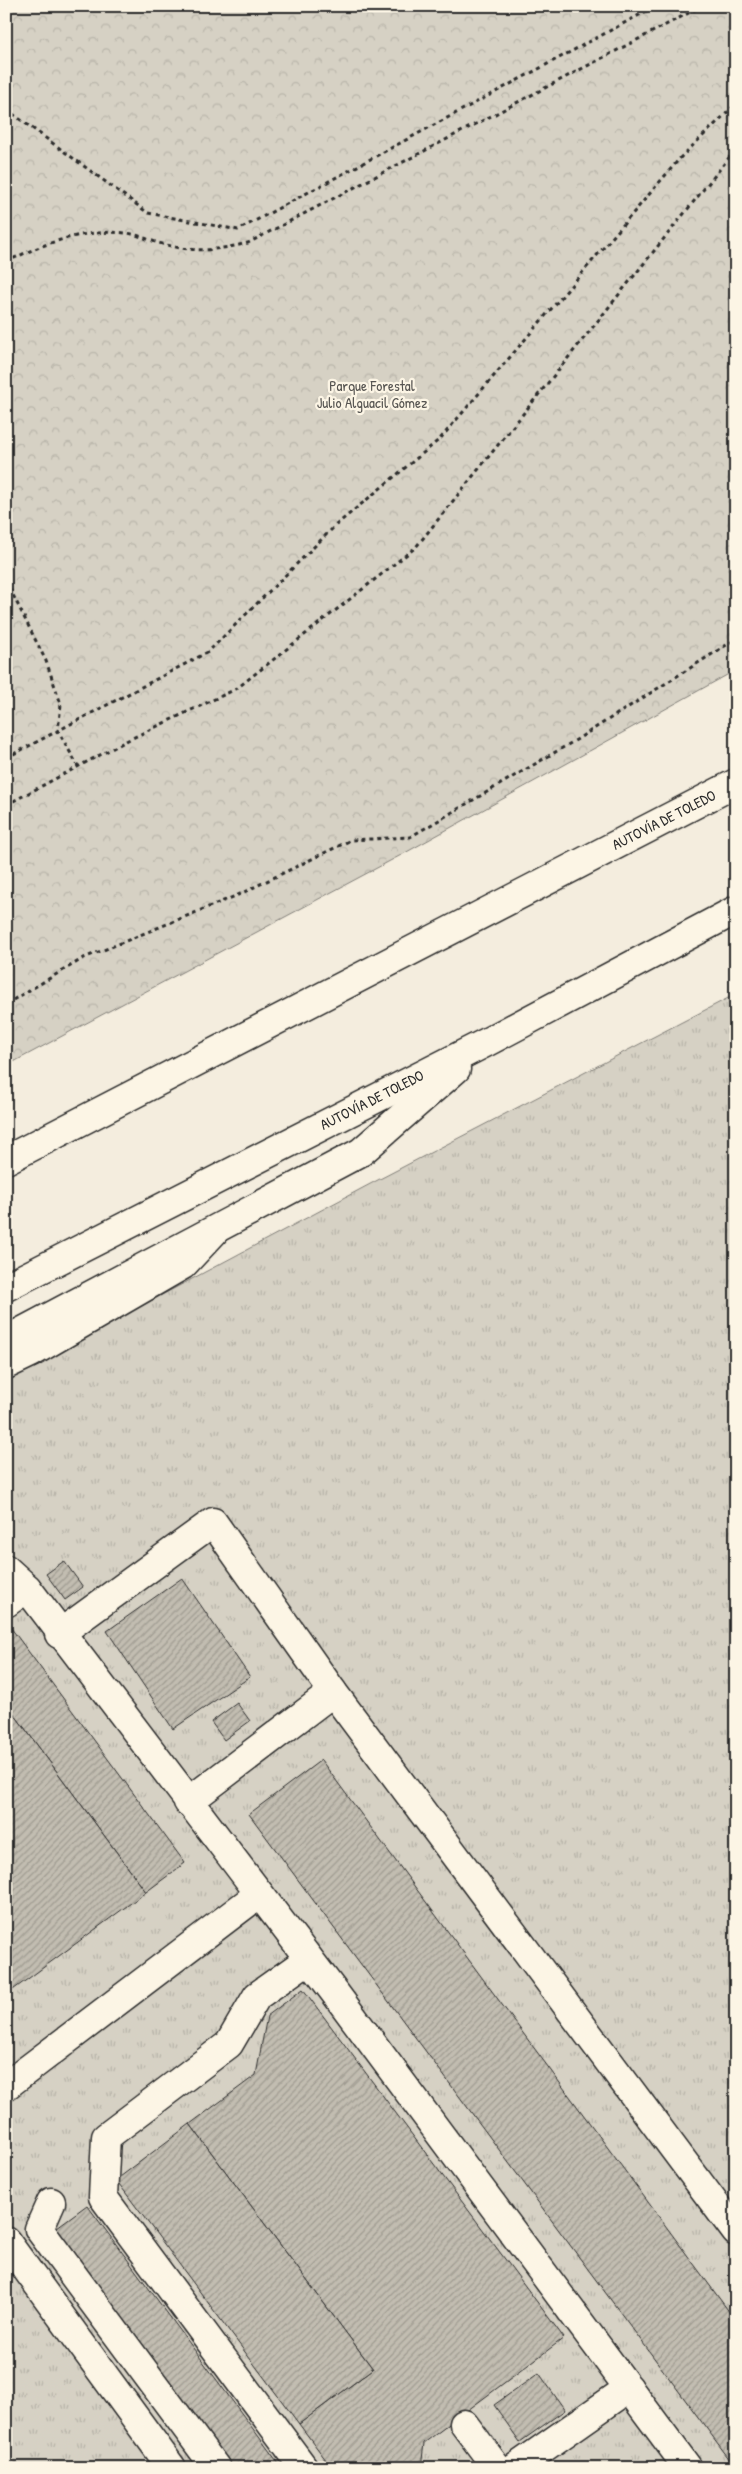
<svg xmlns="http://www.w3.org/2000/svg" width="742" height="2474" viewBox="0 0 742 2474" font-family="'Patrick Hand',sans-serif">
<defs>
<pattern id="grass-tufts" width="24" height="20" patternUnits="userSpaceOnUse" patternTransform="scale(1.25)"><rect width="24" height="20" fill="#d6d1c4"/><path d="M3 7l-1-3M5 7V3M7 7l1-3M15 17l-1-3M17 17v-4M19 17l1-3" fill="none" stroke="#b8b4a9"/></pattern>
<pattern id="forest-crowns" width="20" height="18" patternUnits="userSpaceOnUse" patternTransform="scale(1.25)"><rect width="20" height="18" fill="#d6d1c4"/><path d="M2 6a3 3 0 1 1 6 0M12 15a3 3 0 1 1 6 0" fill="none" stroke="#b8b4a9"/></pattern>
<pattern id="building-hatch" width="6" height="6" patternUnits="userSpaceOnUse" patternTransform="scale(1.25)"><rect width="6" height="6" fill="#c2bdb1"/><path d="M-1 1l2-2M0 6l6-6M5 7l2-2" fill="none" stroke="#9e9a90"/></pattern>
</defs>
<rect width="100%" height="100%" fill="#f4edde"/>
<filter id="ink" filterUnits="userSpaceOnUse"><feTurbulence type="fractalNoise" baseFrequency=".02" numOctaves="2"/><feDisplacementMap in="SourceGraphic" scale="10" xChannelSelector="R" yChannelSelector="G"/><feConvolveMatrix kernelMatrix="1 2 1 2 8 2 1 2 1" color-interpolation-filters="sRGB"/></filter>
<g filter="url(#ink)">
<polygon fill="url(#grass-tufts)" stroke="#807e78" points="736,994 736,2468 6,2468 6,1378 374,1182"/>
<polygon fill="url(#forest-crowns)" stroke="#807e78" points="6,6 736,6 736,670 403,854 6,1066"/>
<g fill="url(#building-hatch)" stroke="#2b2b2b">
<polygon points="64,1561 83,1587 65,1600 46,1574"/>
<polygon points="182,1578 250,1677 173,1729 107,1631"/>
<polygon points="11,1628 185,1863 146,1892 6,1703 6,1632"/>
<polygon points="6,1703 146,1892 6,1995"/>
<polygon points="237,1703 250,1721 224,1740 211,1722"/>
<polygon points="321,1760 736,2321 736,2468 249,1814"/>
<polygon points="303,1989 564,2338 424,2443 421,2468 332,2468 299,2424 373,2369 190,2124 256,2075 267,2016"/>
<polygon points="190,2124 373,2369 299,2424 116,2180"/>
<polygon points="87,2205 282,2468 229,2468 53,2230"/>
<polygon points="539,2373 565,2410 520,2442 494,2405"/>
</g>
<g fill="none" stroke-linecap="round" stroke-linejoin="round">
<defs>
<g id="minor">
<polyline points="6,1365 31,1353 183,1265 214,1232"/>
<polyline points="6,1569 27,1588 335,1993 688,2468"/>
<polyline points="6,1603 27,1588"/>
<polyline points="59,1634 213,1522 333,1692 736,2232"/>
<polyline points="188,1802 333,1692"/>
<polyline points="6,2086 259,1894"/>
<polyline points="51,2202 39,2229 216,2468"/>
<polyline points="6,2241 172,2468"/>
<polyline points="464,2424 497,2468"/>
<polyline points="304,2468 103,2197 106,2137 229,2044 257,1996 309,1959"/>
<polyline points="515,2468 629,2388"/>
</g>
<g id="highway">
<polyline points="6,1160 736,783"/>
<polyline points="6,1287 487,1042 736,910"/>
<polyline points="6,1340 361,1152 456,1069"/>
</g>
</defs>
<use href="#minor" stroke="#2b2b2b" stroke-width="31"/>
<use href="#highway" stroke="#2b2b2b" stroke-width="31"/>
<g stroke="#2b2b2b" stroke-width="3" stroke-dasharray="4 4" stroke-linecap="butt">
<polyline points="6,109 148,213 238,230 656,6"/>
<path d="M6 262C45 243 82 229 126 233 137 234 148 240 159 243 195 253 213 251 248 243L702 6"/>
<polyline points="6,581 46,661 61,704 58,731 78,766"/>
<polyline points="6,758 208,652 336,525 440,439 681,157 736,104"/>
<polyline points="6,805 128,740 236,689 416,547 736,149"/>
<polyline points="6,1004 84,958 238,895 351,840 410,837 576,740 736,639"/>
</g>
<use href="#minor" stroke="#fcf5e5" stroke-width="28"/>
<use href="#highway" stroke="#fcf5e5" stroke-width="28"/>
</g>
</g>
<g text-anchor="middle" stroke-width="4.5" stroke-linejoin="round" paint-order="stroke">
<g font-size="15" fill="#565451" stroke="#fcf5e5">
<text x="372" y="391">Parque Forestal<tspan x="372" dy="17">Julio Alguacil Gómez</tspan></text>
</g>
<g font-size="15" fill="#2b2b2b" stroke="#fcf5e5">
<text transform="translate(664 820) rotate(-27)" y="5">AUTOVÍA DE TOLEDO</text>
<text transform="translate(372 1100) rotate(-27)" y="5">AUTOVÍA DE TOLEDO</text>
</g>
</g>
<rect width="742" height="2474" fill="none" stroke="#fcf5e5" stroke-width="25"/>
<rect x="12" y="12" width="717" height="2449" fill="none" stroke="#2b2b2b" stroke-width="2" filter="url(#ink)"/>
</svg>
